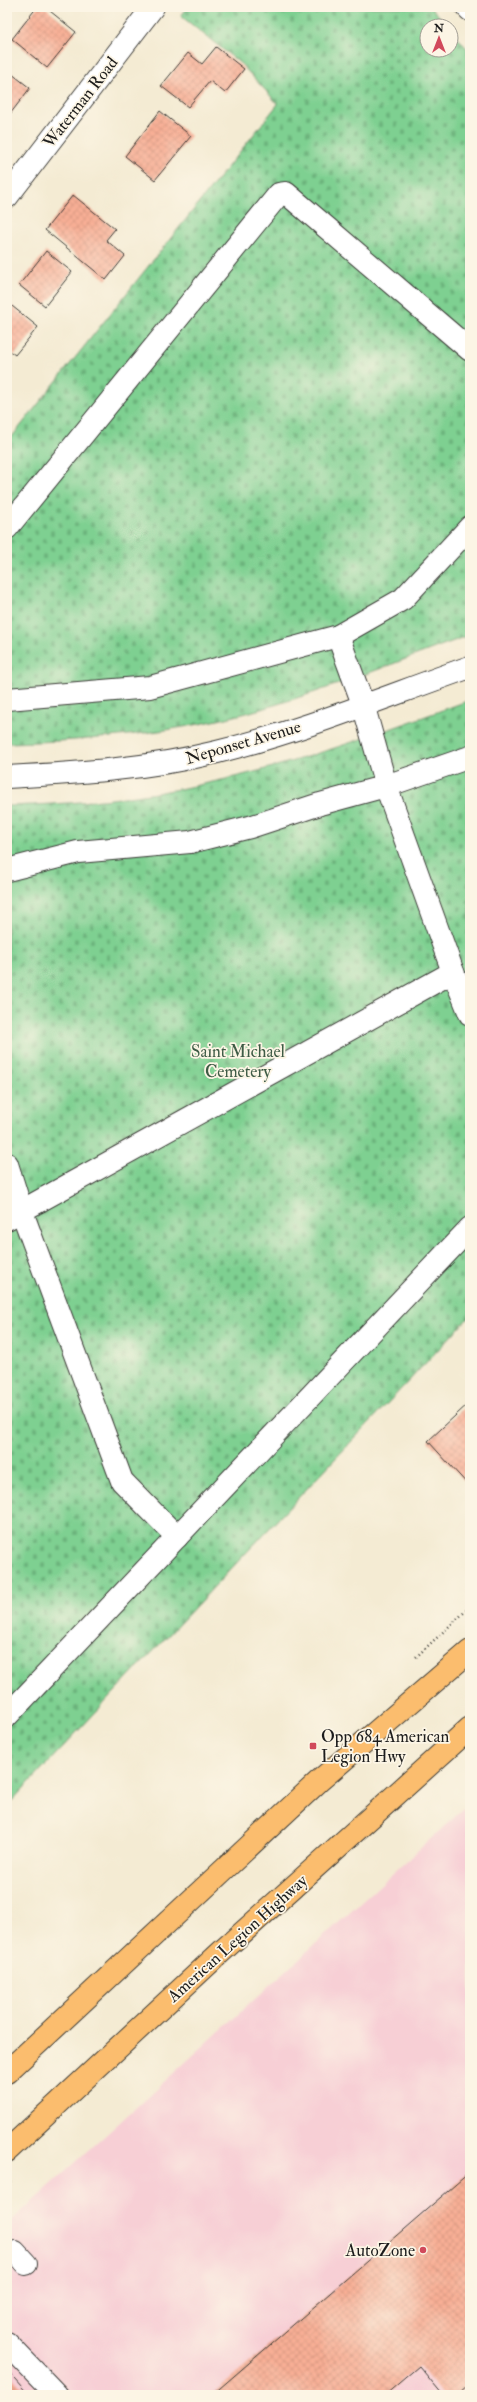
<svg xmlns="http://www.w3.org/2000/svg" width="477" height="2402" viewBox="0 0 477 2402" font-family="'IM FELL Double Pica',serif">
<defs>
<pattern id="cemetery-stones" width="16" height="16" patternUnits="userSpaceOnUse"><rect width="16" height="16" fill="#7ed091"/><path d="M2 7V4a2 2 0 0 1 4 0v3zM10 15v-3a2 2 0 0 1 4 0v3z" fill="#6cb27c"/></pattern>
<pattern id="building-cross-hatch" width="8" height="8" patternUnits="userSpaceOnUse"><rect width="8" height="8" fill="#f8af95"/><path d="M0 0l8 8M0 8l8-8" fill="none" stroke="#d49680"/></pattern>
</defs>
<rect width="100%" height="100%" fill="#fcf5e5"/>
<filter id="ink" filterUnits="userSpaceOnUse"><feTurbulence type="fractalNoise" baseFrequency=".025" numOctaves="2"/><feDisplacementMap in="SourceGraphic" scale="8" xChannelSelector="R" yChannelSelector="G"/><feConvolveMatrix kernelMatrix="1 2 1 2 8 2 1 2 1" color-interpolation-filters="sRGB"/></filter>
<filter id="wash" filterUnits="userSpaceOnUse"><feTurbulence type="fractalNoise" baseFrequency=".012" numOctaves="4" result="noise"/><feDisplacementMap in="SourceGraphic" scale="16" xChannelSelector="R" yChannelSelector="G"/><feGaussianBlur stdDeviation="0.9" result="paint"/><feColorMatrix in="noise" values="0 0 0 0 0 0 0 0 0 0 0 0 0 0 0 0 0 1.4 0 .05"/><feComposite in="paint" operator="in"/></filter>
<g filter="url(#wash)">
<rect width="100%" height="100%" fill="#f4ebd3"/>
<polygon fill="#f7cfd5" points="470,1803 470,2395 7,2395 7,2225"/>
<g fill="url(#cemetery-stones)" stroke="#4d7656">
<path d="M188 7H431L448 26H427V50H451V30L470 52V635C401 660 332 689 261 709 178 733 93 741 7 743V443L278 104 241 64 181 16Z"/>
<path d="M470 700V1316L7 1806V806C75 804 142 798 208 783 298 764 384 731 470 700Z"/>
</g>
<g id="blocks">
<g fill="url(#building-cross-hatch)">
<polygon points="37,7 45,7 76,32 47,68 12,39"/>
<polygon points="216,47 244,69 225,93 210,81 188,107 161,86 188,53 202,64"/>
<polygon points="7,70 30,88 7,118"/>
<polygon points="160,111 191,136 155,180 125,156"/>
<polygon points="73,195 115,229 106,240 125,256 106,280 45,230"/>
<polygon points="46,251 72,272 45,306 19,285"/>
<polygon points="7,302 38,327 15,355 7,349"/>
<polygon points="470,1402 470,1487 428,1441"/>
<polygon points="470,2172 470,2384 458,2395 443,2395 419,2366 385,2395 212,2395"/>
<polygon points="7,2370 29,2395 7,2395"/>
</g>
</g>
</g>
<g filter="url(#ink)">
<use href="#blocks" fill-opacity="0" stroke="#3c3b37" stroke-width="1"/>
<g fill="none" stroke-linecap="round" stroke-linejoin="round">
<defs>
<g id="minor">
<polyline points="467,7 470,10"/>
<polyline points="7,197 153,7"/>
<polyline points="7,528 279,194 286,193 470,350"/>
<polyline points="338,636 363,704 386,786 453,972 470,1014"/>
<polyline points="7,699 150,687 338,636 403,599 470,527"/>
<path d="M7 777C78 773 148 769 217 752 303 731 387 696 470 667"/>
<polyline points="7,870 78,852 190,842 250,827 320,804 386,786 470,757"/>
<polyline points="7,1164 22,1212 122,1481 177,1537"/>
<polyline points="7,1219 453,972"/>
<polyline points="7,1716 470,1228"/>
<polyline points="15,2252 26,2264"/>
<polyline points="7,2343 57,2395"/>
</g>
<g id="major">
<polyline points="7,2072 319,1781 470,1651"/>
<polyline points="7,2151 221,1952 470,1728"/>
</g>
</defs>
<use href="#minor" stroke="#3c3b37" stroke-width="24"/>
<use href="#major" stroke="#3c3b37" stroke-width="24"/>
<g stroke="#3c3b37" stroke-width="2.5" stroke-dasharray="1 3" stroke-linecap="butt">
<polyline points="416,1657 470,1607"/>
<polyline points="7,2184 12,2179"/>
</g>
<use href="#minor" stroke="#fff" stroke-width="22"/>
<use href="#major" stroke="#fbbd6e" stroke-width="22"/>
</g>
</g>
<g fill="#d1495b" stroke="#fcf5e5" stroke-width="1.5">
<rect x="309" y="1742" width="8" height="8" rx="2"/>
<circle cx="423" cy="2250" r="4"/>
</g>
<g text-anchor="middle" stroke-width="3.5" stroke-linejoin="round" paint-order="stroke">
<g font-size="17" fill="#1c1c1c" stroke="#fcf5e5">
<text transform="translate(80 102) rotate(-52)" y="6">Waterman Road</text>
<text transform="translate(243 742) rotate(-16)" y="6">Neponset Avenue</text>
<text transform="translate(237 1938) rotate(-42)" y="6">American Legion Highway</text>
</g>
<g font-size="17" fill="#3e5b45" stroke="#fcf5e5">
<text x="238" y="1057">Saint Michael<tspan x="238" dy="20">Cemetery</tspan></text>
</g>
<g font-size="17" fill="#1c1c1c" stroke="#fcf5e5" text-anchor="start">
<text x="321" y="1742">Opp 684 American<tspan x="321" dy="20">Legion Hwy</tspan></text>
<text x="415" y="2256" text-anchor="end">AutoZone</text>
</g>
</g>
<rect width="477" height="2402" fill="none" stroke="#fcf5e5" stroke-width="24"/>
<g transform="translate(439 38)"><circle r="19" fill="#fcf5e5" stroke="#a29e95"/>
<path d="M0-3L7 15L0 10L-7 15Z" fill="#d1495b"/>
<text y="-6" font-size="11" font-weight="bold" text-anchor="middle" fill="#1c1c1c">N</text>
</g>
</svg>
